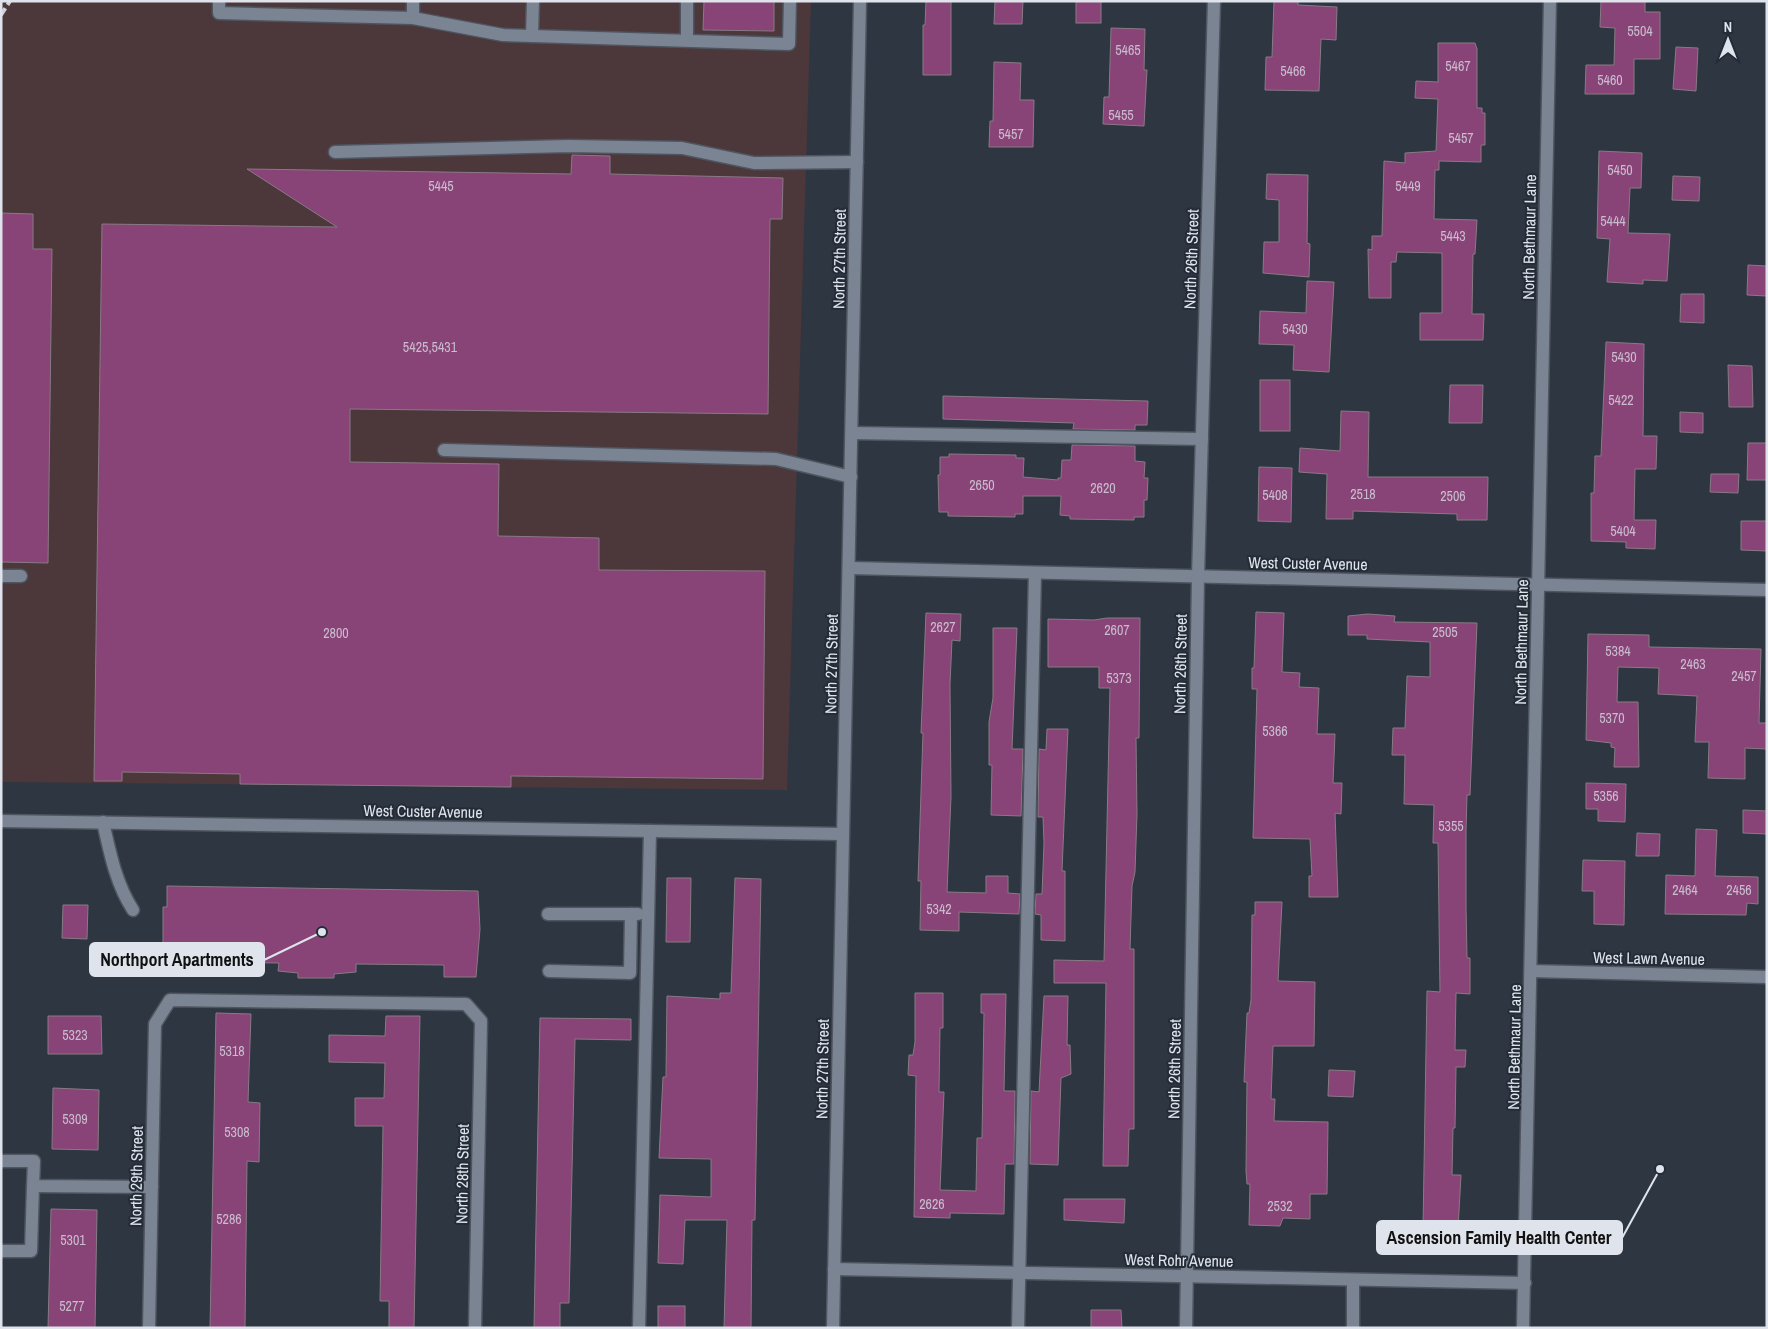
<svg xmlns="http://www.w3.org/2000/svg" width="1768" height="1329" viewBox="0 0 1768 1329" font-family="'Archivo Narrow',sans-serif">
<rect width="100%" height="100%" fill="#2e3642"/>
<polygon fill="#4c373a" points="1,1 811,1 787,790 1,782"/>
<g fill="#884377" stroke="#897a85">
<polygon points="704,1 774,1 774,31 703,30"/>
<polygon points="926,1 951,1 951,75 923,75 923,25 925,25"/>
<polygon points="995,1 1023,1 1022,24 994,24"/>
<rect x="1076" y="1" width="25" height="22"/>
<polygon points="1274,1 1298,1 1298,5 1337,7 1336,40 1321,39 1319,91 1265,90 1266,57 1272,57"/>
<polygon points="1601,1 1645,1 1645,12 1660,12 1660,59 1634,59 1634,94 1585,94 1586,65 1614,65 1615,28 1600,27"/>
<polygon points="1111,28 1145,29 1144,70 1147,70 1144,126 1103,124 1104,97 1109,97"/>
<polygon points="1438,43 1475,43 1477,49 1477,108 1482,108 1482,113 1485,113 1485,145 1481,145 1481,162 1439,161 1439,170 1435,170 1434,219 1477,220 1475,254 1473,254 1472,314 1484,314 1483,340 1420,340 1420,313 1442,313 1442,253 1397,252 1396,262 1391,262 1391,298 1369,298 1368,249 1372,250 1372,236 1382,236 1384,161 1405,163 1405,153 1436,151 1438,99 1415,98 1416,81 1438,82"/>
<polygon points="1676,47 1698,48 1696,91 1673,89"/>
<polygon points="994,62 1021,63 1020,100 1034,100 1033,147 989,147 990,121 993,121"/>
<polygon points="1599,151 1642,153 1641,188 1630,188 1628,233 1670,234 1667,281 1643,280 1643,284 1607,282 1610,239 1597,238"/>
<polygon points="572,155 610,156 610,174 783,178 782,219 770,219 768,414 350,409 350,462 499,464 498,536 599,538 599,570 765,571 763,779 511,776 511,787 240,784 240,774 122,772 122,781 94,781 102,224 337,227 247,169 571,174"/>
<polygon points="1267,174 1308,175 1307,243 1310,244 1309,277 1263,273 1264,242 1279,242 1279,200 1266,199"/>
<polygon points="1673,176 1700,177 1699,201 1672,200"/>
<polygon points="1,213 33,214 33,249 52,249 48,563 1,562"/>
<polygon points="1748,265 1767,266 1767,296 1747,295"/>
<polygon points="1307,281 1334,282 1329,372 1293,370 1294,345 1259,344 1260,311 1306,313"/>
<polygon points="1681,294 1704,294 1704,323 1680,322"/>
<polygon points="1606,342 1644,344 1643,436 1657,436 1656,469 1635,469 1634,520 1656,520 1655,549 1626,548 1626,542 1591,541 1591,493 1594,493 1595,456 1601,456"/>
<polygon points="1728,365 1752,366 1753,407 1729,407"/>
<rect x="1260" y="380" width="30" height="51"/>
<polygon points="1450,385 1483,385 1482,423 1449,423"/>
<polygon points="943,396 1148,401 1147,425 1135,425 1135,430 1073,429 1074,423 943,419"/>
<polygon points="1341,411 1369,412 1368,477 1488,477 1487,520 1457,520 1457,514 1353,511 1353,519 1326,519 1327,474 1299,472 1300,448 1340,451"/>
<polygon points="1680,412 1703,413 1703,433 1680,432"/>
<polygon points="1748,443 1767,443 1767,480 1747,480"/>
<polygon points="1072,445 1135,446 1135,461 1145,462 1144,478 1148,478 1147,500 1144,500 1144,517 1134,517 1134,520 1070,519 1070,516 1060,515 1061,496 1023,496 1023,514 1015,514 1015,517 948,516 948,512 939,512 938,475 940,475 940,457 949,457 949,454 1016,455 1016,458 1024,458 1023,477 1058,480 1058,478 1061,478 1062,460 1071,460"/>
<polygon points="1259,467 1292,468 1291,522 1258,521"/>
<polygon points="1711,474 1739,474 1738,493 1710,492"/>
<polygon points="1741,521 1767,521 1767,551 1741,550"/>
<polygon points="1256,612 1284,613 1282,672 1300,673 1299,687 1319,688 1317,734 1335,734 1333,783 1342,783 1341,814 1335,813 1338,897 1309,897 1309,876 1312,876 1310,839 1253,838 1257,689 1252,689 1252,668 1254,668"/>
<polygon points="926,613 961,614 960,641 952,640 950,684 951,797 947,892 986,893 986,876 1008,876 1008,893 1020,894 1019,914 959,912 959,931 920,930 921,881 918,881 923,733 921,733"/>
<polygon points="1368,614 1395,616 1394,622 1477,623 1470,795 1467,795 1466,831 1466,907 1467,958 1470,958 1470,994 1456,993 1455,1050 1466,1050 1465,1067 1456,1067 1455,1128 1453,1128 1452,1175 1461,1175 1458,1229 1423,1227 1427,991 1440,992 1438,843 1433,843 1434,805 1404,804 1405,755 1392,755 1393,728 1405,728 1407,676 1430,677 1430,642 1367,639 1367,635 1348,635 1348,616"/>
<polygon points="1107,618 1140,618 1139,738 1136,738 1137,814 1135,872 1132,886 1130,949 1134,949 1134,1129 1129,1129 1128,1166 1103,1166 1106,983 1054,983 1054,960 1104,961 1110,688 1099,688 1099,667 1048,667 1048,619 1094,620"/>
<polygon points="993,628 1017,628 1012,749 1023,749 1021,816 991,815 992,765 989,765 989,722 993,698"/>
<polygon points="1588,634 1649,635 1649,647 1761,649 1759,723 1767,723 1767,749 1745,748 1745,779 1708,778 1709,742 1695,742 1697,696 1658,694 1659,668 1618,667 1617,702 1638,702 1639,767 1614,767 1615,748 1611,747 1611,743 1586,740"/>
<polygon points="1047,729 1068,729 1062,871 1065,871 1065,941 1041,940 1041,915 1035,914 1036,894 1042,894 1044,843 1043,817 1038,817 1039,749 1046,750"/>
<polygon points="1586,783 1626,784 1625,822 1598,821 1598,809 1586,809"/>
<polygon points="1743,810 1767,811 1767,834 1743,833"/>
<polygon points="1696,829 1717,830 1715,876 1758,877 1758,904 1747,903 1746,915 1665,914 1666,875 1695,876"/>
<polygon points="1637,833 1660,834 1659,856 1636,856"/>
<polygon points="1583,860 1625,861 1624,925 1594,924 1594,891 1582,891"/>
<polygon points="667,878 691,878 690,942 666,942"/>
<polygon points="735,878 761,879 756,1163 755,1220 752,1220 751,1328 724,1328 727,1220 685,1220 683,1264 658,1263 660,1195 711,1197 711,1159 659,1158 663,1077 666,1077 667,996 720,999 720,993 731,993"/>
<polygon points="167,886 478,891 480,929 476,977 444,977 444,965 356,964 356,972 334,974 334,978 298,978 298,973 278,971 279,963 199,962 198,973 165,973 166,954 163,954 163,907 167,907"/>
<polygon points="1255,902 1282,902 1278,981 1315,982 1314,1046 1273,1046 1271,1099 1275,1099 1274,1121 1328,1122 1327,1194 1310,1194 1310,1219 1283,1218 1280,1226 1249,1225 1250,1184 1247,1184 1246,1171 1247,1082 1244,1082 1247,1013 1249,1013 1251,1000 1252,915 1255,915"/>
<polygon points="63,905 88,905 87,939 62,938"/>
<polygon points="915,993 943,993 943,1028 940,1028 939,1092 944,1092 940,1190 976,1191 977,1138 982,1138 984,1013 981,1013 981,994 1006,994 1004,1091 1015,1091 1014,1164 1005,1164 1004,1214 950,1213 950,1218 914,1217 916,1076 908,1075 909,1055 913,1055 915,1042"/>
<polygon points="1044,996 1068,996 1067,1045 1070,1045 1071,1074 1061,1078 1058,1165 1030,1164 1031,1091 1039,1092"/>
<polygon points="216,1013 251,1014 248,1102 260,1103 259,1162 247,1161 245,1328 210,1328"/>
<polygon points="48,1016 101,1016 102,1054 48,1054"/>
<polygon points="386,1016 420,1016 414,1328 389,1328 389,1301 380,1301 383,1126 355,1126 355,1098 384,1098 385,1063 329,1062 329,1035 385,1036"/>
<polygon points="540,1018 631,1019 631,1040 575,1039 569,1303 560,1303 560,1328 534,1328"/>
<polygon points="1329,1070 1355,1071 1353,1097 1328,1096"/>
<polygon points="53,1088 99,1090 98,1150 52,1149"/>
<polygon points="1064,1199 1125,1199 1124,1223 1064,1220"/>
<polygon points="51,1209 97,1210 95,1328 48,1328"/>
<rect x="658" y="1306" width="27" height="22"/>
<polygon points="1091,1310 1121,1310 1122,1328 1091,1328"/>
</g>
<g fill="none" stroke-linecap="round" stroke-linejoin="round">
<defs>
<g id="service">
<polyline points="219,1 219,13 413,18 413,1"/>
<polyline points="687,1 687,40"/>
<polyline points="413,18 503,35 789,44 790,1"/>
<polyline points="532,36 533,1"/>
<polyline points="335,152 569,146 682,148 754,163 857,162"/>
<polyline points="852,433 1202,439"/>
<polyline points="444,450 776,459 851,477"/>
<polyline points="1,576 21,576"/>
<path d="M103 822C110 853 116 884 133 910"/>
<polyline points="548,914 638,914"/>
<polyline points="549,971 630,973 631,914"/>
<polyline points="1,1161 34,1161 33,1186 152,1187"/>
<polyline points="1,1251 31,1251 33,1186"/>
<polyline points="639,1328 650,831"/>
<polyline points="1018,1328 1035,573"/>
<polyline points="1353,1328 1353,1280"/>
</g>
<g id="minor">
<polyline points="850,568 1767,590"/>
<polyline points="1,821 843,834"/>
<polyline points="1531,971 1767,977"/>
<polyline points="834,1269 1525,1283"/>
<polyline points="149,1328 155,1024 170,1000 466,1004 481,1021 475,1328"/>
<polyline points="833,1328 860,1"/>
<polyline points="1186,1328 1198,577 1214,1"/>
<polyline points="1523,1328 1550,1"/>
</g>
</defs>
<use href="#service" stroke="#4e5560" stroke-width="15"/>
<use href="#minor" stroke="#4e5560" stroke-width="15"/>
<use href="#service" stroke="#7b8492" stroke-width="12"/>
<use href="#minor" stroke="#7b8492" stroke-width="12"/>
<polyline stroke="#cdd2db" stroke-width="4" stroke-dasharray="8 4" stroke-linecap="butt" points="1,15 10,1"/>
</g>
<g text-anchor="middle" stroke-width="4" stroke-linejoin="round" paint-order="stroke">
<g font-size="14" fill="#c9bccf">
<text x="1640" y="36">5504</text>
<text x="1128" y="55">5465</text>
<text x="1458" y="71">5467</text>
<text x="1293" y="76">5466</text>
<text x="1610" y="85">5460</text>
<text x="1121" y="120">5455</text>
<text x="1011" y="139">5457</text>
<text x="1461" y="143">5457</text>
<text x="1620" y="175">5450</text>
<text x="441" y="191">5445</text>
<text x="1408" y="191">5449</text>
<text x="1613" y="226">5444</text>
<text x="1453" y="241">5443</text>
<text x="1295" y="334">5430</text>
<text x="430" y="352">5425,5431</text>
<text x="1624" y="362">5430</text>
<text x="1621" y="405">5422</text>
<text x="982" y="490">2650</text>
<text x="1103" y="493">2620</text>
<text x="1363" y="499">2518</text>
<text x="1275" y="500">5408</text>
<text x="1453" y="501">2506</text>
<text x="1623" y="536">5404</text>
<text x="943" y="632">2627</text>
<text x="1117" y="635">2607</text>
<text x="1445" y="637">2505</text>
<text x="336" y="638">2800</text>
<text x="1618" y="656">5384</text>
<text x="1693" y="669">2463</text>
<text x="1744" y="681">2457</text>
<text x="1119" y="683">5373</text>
<text x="1612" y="723">5370</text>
<text x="1275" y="736">5366</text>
<text x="1606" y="801">5356</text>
<text x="1451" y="831">5355</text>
<text x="1685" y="895">2464</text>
<text x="1739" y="895">2456</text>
<text x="939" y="914">5342</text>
<text x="75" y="1040">5323</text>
<text x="232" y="1056">5318</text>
<text x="75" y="1124">5309</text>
<text x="237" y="1137">5308</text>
<text x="932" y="1209">2626</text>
<text x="1280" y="1211">2532</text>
<text x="229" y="1224">5286</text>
<text x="73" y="1245">5301</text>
<text x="72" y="1311">5277</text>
</g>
<g font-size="16" fill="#dfe4ec" stroke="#242c38">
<text transform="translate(1529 237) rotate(-89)" y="6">North Bethmaur Lane</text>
<text transform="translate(839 259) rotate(-89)" y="6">North 27th Street</text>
<text transform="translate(1191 259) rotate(-88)" y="6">North 26th Street</text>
<text transform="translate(1308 563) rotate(1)" y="6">West Custer Avenue</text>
<text transform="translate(1521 642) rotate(-89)" y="6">North Bethmaur Lane</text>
<text transform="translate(831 664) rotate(-89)" y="6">North 27th Street</text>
<text transform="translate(1180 664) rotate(-89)" y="6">North 26th Street</text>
<text transform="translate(423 811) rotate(1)" y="6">West Custer Avenue</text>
<text transform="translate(1649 958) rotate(1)" y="6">West Lawn Avenue</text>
<text transform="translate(1514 1047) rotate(-89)" y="6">North Bethmaur Lane</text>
<text transform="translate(822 1069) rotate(-89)" y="6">North 27th Street</text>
<text transform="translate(1174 1069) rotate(-89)" y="6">North 26th Street</text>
<text transform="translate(462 1174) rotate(-89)" y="6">North 28th Street</text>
<text transform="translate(136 1176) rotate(-89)" y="6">North 29th Street</text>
<text transform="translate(1179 1260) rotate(1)" y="6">West Rohr Avenue</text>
</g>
</g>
<path fill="none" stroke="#dfe4ec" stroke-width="2" d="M322 932L264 960M1660 1169L1622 1238"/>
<g fill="#dfe4ec" stroke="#242c38" stroke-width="2">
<circle cx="322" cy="932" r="5"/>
<circle cx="1660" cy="1169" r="5"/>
</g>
<g fill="#dfe4ec" stroke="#dfe4ec" stroke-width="2">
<rect x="90" y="943" width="174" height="33" rx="5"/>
<rect x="1377" y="1221" width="245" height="33" rx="5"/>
</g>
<g font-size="18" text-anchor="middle" font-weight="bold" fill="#111">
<text x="177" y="966">Northport Apartments</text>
<text x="1499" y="1244">Ascension Family Health Center</text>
</g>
<rect width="1768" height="1329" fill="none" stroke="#dfe4ec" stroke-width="5"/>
<g transform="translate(1728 40)" stroke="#242c38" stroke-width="4" paint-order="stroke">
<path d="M0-4L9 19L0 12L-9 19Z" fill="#dfe4ec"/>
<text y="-8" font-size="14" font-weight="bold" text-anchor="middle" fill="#dfe4ec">N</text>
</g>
</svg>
